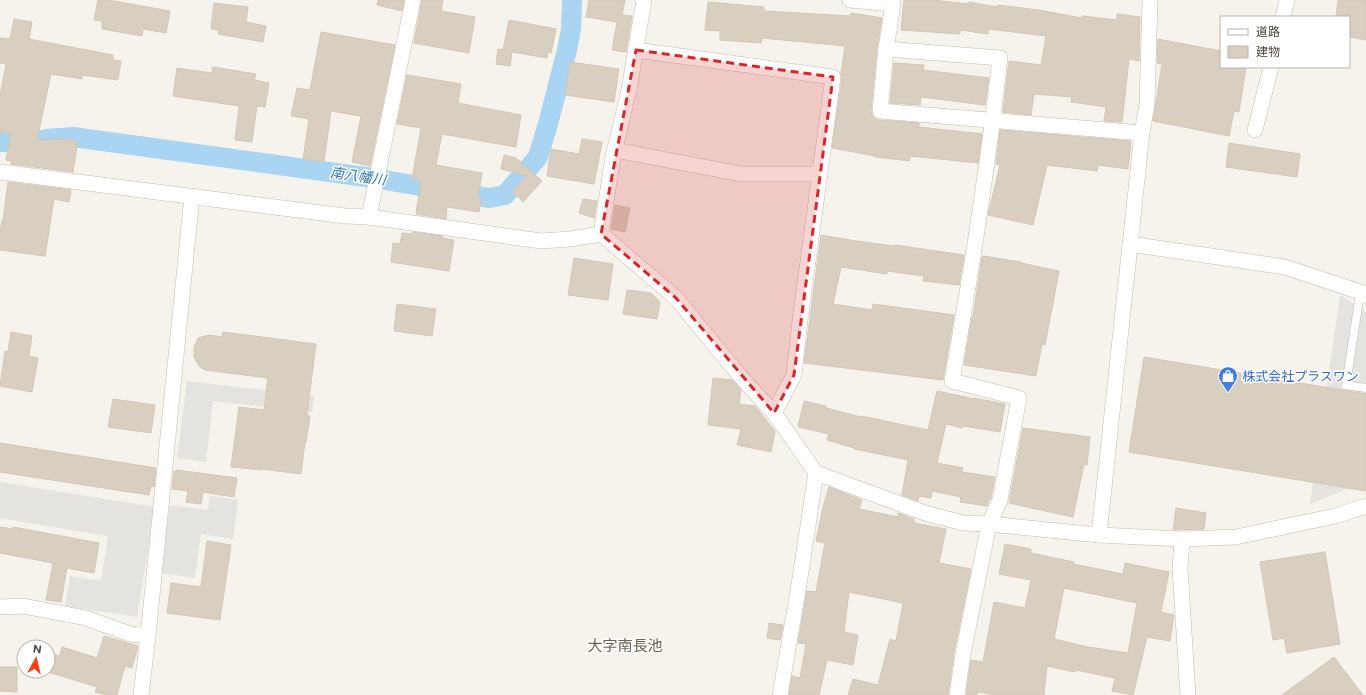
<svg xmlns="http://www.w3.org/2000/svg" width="1366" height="695" viewBox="0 0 1366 695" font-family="'Public Sans','Noto Sans JP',sans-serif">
<rect width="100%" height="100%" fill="#f6f3ec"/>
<g fill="#e5e3e0">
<polygon points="1340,295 1366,312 1366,481 1310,504"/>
<polygon points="187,381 314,396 312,412 213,401 206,462 177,458"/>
<polygon points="0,482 155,507 137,617 65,606 70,576 101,581 108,536 0,518"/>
<polygon points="210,496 238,500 233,539 201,534 195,578 160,573 170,505 208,510"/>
</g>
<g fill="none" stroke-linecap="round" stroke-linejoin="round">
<polyline stroke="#a9d4f2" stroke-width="20" points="0,142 33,143 46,139 73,137 373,178 489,198 505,195 538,157 548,124 567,50 571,29 572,0"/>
</g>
<g fill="#d8cfc1" stroke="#d3c7b4" fill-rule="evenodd">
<polygon points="98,0 108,0 170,11 166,33 143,29 142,36 102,29 102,21 94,20"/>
<polygon points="378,0 404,0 402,11 377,5"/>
<polygon points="422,0 443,0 441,11 475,17 469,53 414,43"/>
<polygon points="589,0 625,0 622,15 632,16 626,52 612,50 617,22 586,17"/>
<polygon points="904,0 932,0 969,4 969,2 997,7 998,5 1038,10 1082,18 1082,16 1117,20 1117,14 1140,17 1139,61 1129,59 1122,122 1104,121 1106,107 1071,102 1072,97 1034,94 1031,115 1003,112 1009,61 1041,65 1046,36 988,29 988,34 960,30 960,34 901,30"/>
<polygon points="1338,0 1366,0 1366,40 1349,37 1349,17 1336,17"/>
<polygon points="708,2 764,7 764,11 850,16 851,13 882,18 877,48 871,110 872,115 875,119 879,120 919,123 919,127 982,134 978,163 910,156 910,161 875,157 875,156 832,148 842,78 841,73 845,46 762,38 761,43 720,40 720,31 705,30"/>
<polygon points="214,3 248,7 246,22 266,26 263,42 218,34 219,30 211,29"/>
<polygon points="14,19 32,22 29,39 113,55 113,60 121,61 118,80 82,75 82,79 51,74 37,140 65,139 78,141 73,172 11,164 11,161 6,160 11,134 0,132 0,96 6,64 0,63 0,38 10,39"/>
<polygon points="509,20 556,29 551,53 548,52 547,58 512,52 510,66 496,64 498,49 503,50"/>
<polygon points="321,32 395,45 370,166 352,162 361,116 331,111 324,162 303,159 309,119 291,116 297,88 310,90"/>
<polygon points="1158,39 1221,51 1221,67 1246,67 1239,112 1234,111 1229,136 1153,121 1162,64 1157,63"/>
<polygon points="570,62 619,69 614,102 565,95"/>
<polygon points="894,63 924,65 923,70 989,78 985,105 921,97 920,105 890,103"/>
<polygon points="213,67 256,74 254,80 269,83 265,107 257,106 252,142 235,140 239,106 173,96 177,68 212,73"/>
<polygon points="407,75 461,84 458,103 521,115 516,147 442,134 436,165 482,173 478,198 481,198 479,212 447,207 446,219 416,214 421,180 412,179 421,128 397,124"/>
<polygon points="1000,130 1131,141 1128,169 1098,165 1097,171 1047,165 1033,225 988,215 1000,165 996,164"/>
<polygon points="582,139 602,142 594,184 547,176 551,149 579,154"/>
<polygon points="1229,143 1300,154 1297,177 1226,167"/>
<polygon points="504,155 516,158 542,181 523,202 512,191 527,176 501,169"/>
<polygon points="8,182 71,190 69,202 54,199 45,256 0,250 0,232 2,220 3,220"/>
<polygon points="583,199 597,201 594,218 579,213"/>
<polygon points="615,205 630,208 625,232 611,229"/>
<polygon points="413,232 443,236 442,238 454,240 449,271 391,262 393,243 400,244 402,233 412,234"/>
<polygon points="821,235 856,241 895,246 895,245 964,255 959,285 923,281 924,276 887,271 887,274 841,267 833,304 872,310 873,304 954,315 943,380 804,363"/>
<polygon points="983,256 1021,262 1021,263 1059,271 1045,345 1042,344 1036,376 964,365 972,317 973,317 982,257"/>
<polygon points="574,258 613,264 608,300 568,295"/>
<polygon points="627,290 651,293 660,302 657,319 623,314"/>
<polygon points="397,304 436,309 432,336 394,331"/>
<polygon points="11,332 32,336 29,356 38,358 32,392 0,386 5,351 8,352"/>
<polygon points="223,332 316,344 307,415 310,416 306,442 305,442 301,474 262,469 262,470 231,467 239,407 264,410 268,378 205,370 199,366 194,357 194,347 198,338 209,335 222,337"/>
<polygon points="1144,357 1366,394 1366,491 1129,452"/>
<polygon points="713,378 732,380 741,390 739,404 755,406 775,431 771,452 737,445 741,429 708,425"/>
<polygon points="937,391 974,399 974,398 1005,404 1000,432 963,426 962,428 946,424 937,463 963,468 962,472 995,477 991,497 991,499 989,499 987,506 960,502 961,497 932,491 931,498 919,496 918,501 902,495 908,460 854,449 854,448 827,440 829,434 798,427 804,401 826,406 826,408 861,417 861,416 928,430"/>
<polygon points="113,399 155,405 151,433 108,427"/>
<polygon points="1023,428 1090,437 1087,465 1084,464 1073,517 1009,503"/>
<polygon points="0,443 156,468 154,487 151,486 149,495 0,472"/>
<polygon points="176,470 237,478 234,497 203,492 201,504 186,502 188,491 172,489 174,471 176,472"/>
<polygon points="829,487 862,500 859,509 898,517 898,513 914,519 914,523 946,529 939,563 971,569 954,652 948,695 848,695 853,679 878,685 890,639 896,641 903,603 849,592 844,632 858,635 853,665 827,660 819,695 789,695 792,676 800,678 806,644 798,643 807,591 816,592 825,543 816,541 823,507"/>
<polygon points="1176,508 1206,513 1204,529 1173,530"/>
<polygon points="0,527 13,529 13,527 99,543 94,573 67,568 61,602 46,600 53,563 0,553"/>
<polygon points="207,541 231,545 220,620 167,613 171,583 201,587"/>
<path d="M1005 544 1031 549V553L1074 562 1073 564 1123 574 1125 563 1169 572 1161 612 1174 615 1170 641 1147 637 1133 695 1112 691 1115 678 1076 670 1075 672 1047 666 1044 695H995L978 692 977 695H966L971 660 983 662 994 602 1025 608 1031 580 999 574ZM1064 588 1137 603 1128 653 1088 647 1054 639Z"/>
<polygon points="1325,552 1340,644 1287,653 1284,638 1273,640 1260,562"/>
<polygon points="769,623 783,625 780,640 767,638"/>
<polygon points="104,636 138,646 132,668 125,666 117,695 106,695 95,692 97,687 48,672 48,653 60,656 62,647 97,658"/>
<polygon points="1334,657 1363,695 1282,695"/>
<polygon points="0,667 17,667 17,692 0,691"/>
</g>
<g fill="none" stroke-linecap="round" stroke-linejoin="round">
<defs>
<polyline id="service" points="1366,298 1359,300 1346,385 1366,388"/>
<g id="minor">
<polyline points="850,0 893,4 886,49 880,111 1142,133"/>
<polyline points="1283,17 1287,0"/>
<path d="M886 49 1000 58C988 166 971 274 952 381L1019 398 1000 500 989 524 963 654 957 695"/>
<polyline points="636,50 833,77 800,320 794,375 774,413"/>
<polyline points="1255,130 1271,67"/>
<polyline points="615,150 741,174 820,174"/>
<polyline points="0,172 345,216 369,217 541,241 570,239 601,234"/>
<polyline points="369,217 413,0"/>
<polyline points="601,234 676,298 740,376 774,413 816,473"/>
<polyline points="601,234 613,157 629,90 644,0"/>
<polyline points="1130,244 1285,267 1366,294"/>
<polyline points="1099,535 1142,133 1147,104 1150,0"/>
<polyline points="1182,539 1180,569 1188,695"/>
<polyline points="0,607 23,606 86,618 130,634 148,636"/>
<polyline points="141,695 148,636 192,196"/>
<polyline points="780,695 798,591 816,473 925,513 963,523 989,524 1099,535 1182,539 1236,537 1335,516 1366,506"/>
</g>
</defs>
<use href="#service" stroke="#c2bbae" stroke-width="9"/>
<use href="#minor" stroke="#c2bbae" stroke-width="16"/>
<use href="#service" stroke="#fff" stroke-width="8"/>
<use href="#minor" stroke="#fff" stroke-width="15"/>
</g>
<path fill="#d62828" fill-opacity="0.2" stroke="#d62828" stroke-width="3" stroke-dasharray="8 5" stroke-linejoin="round" d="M636 50 833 77 794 375 774 413 676 298 601 234Z"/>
<defs>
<symbol id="shop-pin" viewBox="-11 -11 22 30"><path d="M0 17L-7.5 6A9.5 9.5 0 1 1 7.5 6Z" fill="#3f7fe0" stroke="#fff"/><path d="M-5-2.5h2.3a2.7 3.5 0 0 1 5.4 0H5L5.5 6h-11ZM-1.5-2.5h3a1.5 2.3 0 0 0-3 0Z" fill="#fff"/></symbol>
</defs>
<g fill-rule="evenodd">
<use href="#shop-pin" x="1217" y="365" width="22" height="30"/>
</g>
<g text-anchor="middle" stroke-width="3" stroke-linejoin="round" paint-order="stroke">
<g font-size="13" fill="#366cbe" stroke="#fff" text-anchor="start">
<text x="1242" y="381">株式会社プラスワン</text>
</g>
<g font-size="14" font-style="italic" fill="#2e7ab2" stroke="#fff">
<text transform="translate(358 176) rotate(8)" y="5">南八幡川</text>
</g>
<g font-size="15" fill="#6e6250" stroke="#fff">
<text x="625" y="651">大字南長池</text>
</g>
</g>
<rect x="1220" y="16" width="130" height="52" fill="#ffffff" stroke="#b7b4b0"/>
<rect x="1228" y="29" width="20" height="6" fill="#ffffff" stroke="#b7b4b0"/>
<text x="1256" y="36" font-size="12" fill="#4b4439">道路</text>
<rect x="1228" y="46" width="20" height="12" fill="#d8cfc1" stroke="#b7b4b0"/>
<text x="1256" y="56" font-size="12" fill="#4b4439">建物</text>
<g transform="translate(36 659) rotate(8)"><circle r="19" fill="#ffffff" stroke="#b7b4b0"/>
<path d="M0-3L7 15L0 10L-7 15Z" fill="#fc3f1d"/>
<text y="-6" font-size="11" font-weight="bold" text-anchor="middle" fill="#4b4439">N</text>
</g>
</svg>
